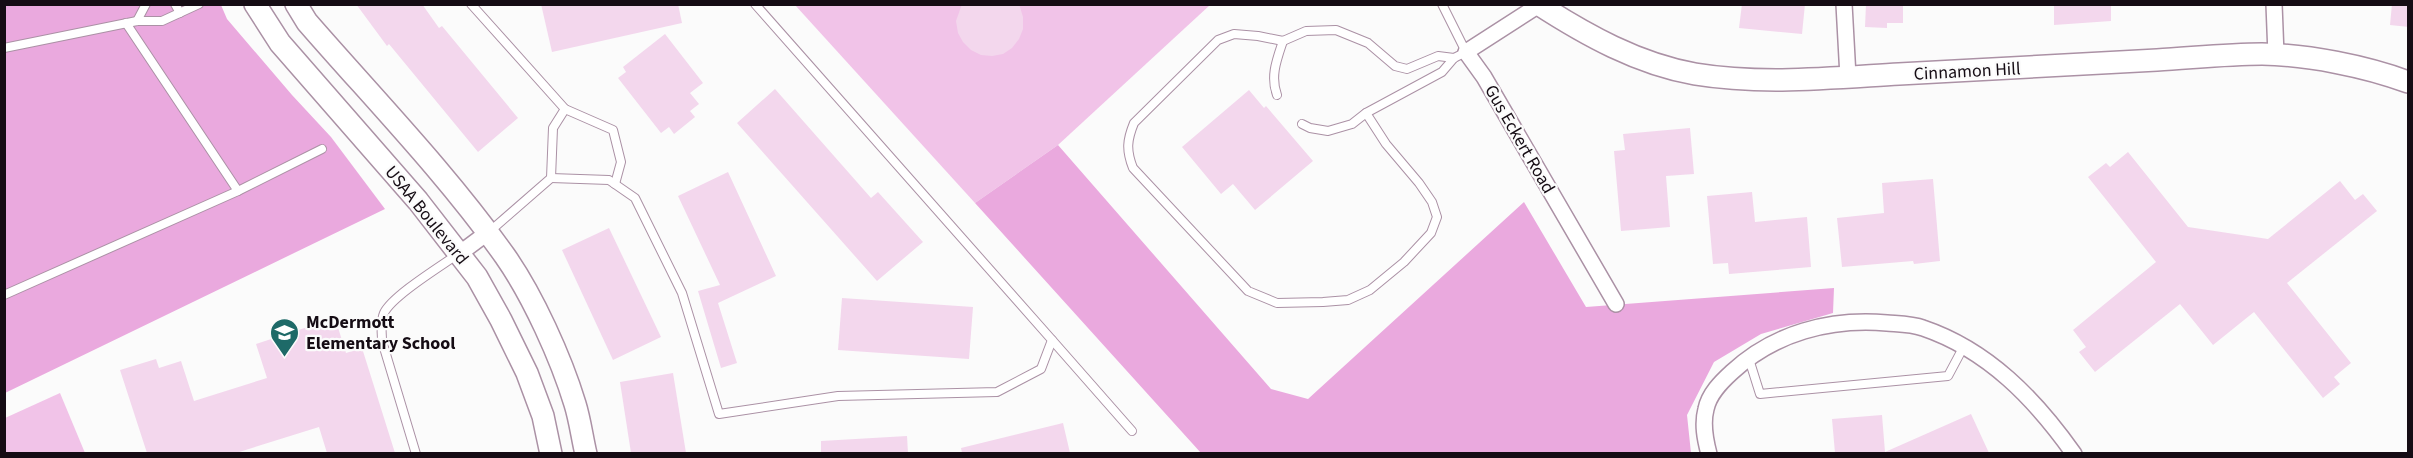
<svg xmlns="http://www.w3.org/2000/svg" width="2413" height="458" viewBox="0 0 2413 458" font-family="'Source Sans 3',sans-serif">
<rect width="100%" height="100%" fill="#fbfbfb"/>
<g fill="#f1c3e8">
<polygon points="795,5 1210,5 1058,145 975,203"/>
<polygon points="60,393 85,453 5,453 5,418"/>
</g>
<g fill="#eaa9de">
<polygon points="5,5 221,5 227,19 292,95 331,137 385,209 5,393"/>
<polygon points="1058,145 1271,389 1308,399 1524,202 1586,307 1834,288 1833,313 1761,334 1714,362 1687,415 1691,453 1201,453 975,203"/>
</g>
<g fill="#f3d7ed">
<polygon points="356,4 422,4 439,28 442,26 518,118 478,152 389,44 387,46"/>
<polygon points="541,4 678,4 682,23 552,52"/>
<polygon points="962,4 1019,4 1023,17 1023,29 1019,39 1012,48 1003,54 992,56 981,55 971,50 963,42 958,33 956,21"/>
<polygon points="1742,4 1805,4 1802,34 1739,28"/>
<polygon points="1866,4 1903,4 1903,23 1887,23 1887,28 1865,27"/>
<polygon points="2054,4 2111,4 2111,21 2054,25"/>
<polygon points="2392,4 2409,4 2409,27 2390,25"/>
<polygon points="665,34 703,83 690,93 699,104 690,111 695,117 674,134 669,127 661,133 618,78 626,72 623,67"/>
<polygon points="775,89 871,198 878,192 923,242 877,281 737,123"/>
<polygon points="1249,90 1264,108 1266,106 1313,161 1255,210 1233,184 1221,194 1182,147"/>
<polygon points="1690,128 1694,174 1666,176 1670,227 1621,231 1614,151 1625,150 1623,134"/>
<polygon points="2128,152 2188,227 2268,239 2340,181 2355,200 2363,194 2377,211 2287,283 2351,363 2334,377 2340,384 2323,398 2254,312 2213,345 2180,304 2095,372 2079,352 2086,347 2073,330 2156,262 2088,177 2106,163 2110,167"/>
<polygon points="728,172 776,276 718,303 737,363 721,368 698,291 720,285 678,196"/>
<polygon points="1933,179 1940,261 1914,264 1913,261 1842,267 1837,218 1884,213 1882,183"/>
<polygon points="1752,192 1755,222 1807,217 1811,267 1729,274 1728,263 1713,264 1707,196"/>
<polygon points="609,228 661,337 613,360 562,250"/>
<polygon points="842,298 973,307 969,359 838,350"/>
<polygon points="335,318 346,353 362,348 395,453 327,453 319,427 236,453 147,453 120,370 156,359 159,368 181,361 194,401 267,378 256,344"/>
<polygon points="673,373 686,453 631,453 620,382"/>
<polygon points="1971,414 1989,453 1835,453 1832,419 1882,415 1885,452"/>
<polygon points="1063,423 1070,453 962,453 961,448"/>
<polygon points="907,436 908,453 821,453 821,441"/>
</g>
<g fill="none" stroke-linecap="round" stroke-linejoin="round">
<defs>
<g id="lane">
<polyline points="175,4 180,13"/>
<polyline points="471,4 565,109 613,130 621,162 615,184"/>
<polyline points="137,21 146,4"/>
<polyline points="4,48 137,21 162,21 199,4"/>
<path d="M1277 95C1270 76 1277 59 1283 41"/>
<path d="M1366 113 1386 144 1419 183 1432 202 1437 217 1431 233 1404 262 1370 290 1348 300 1323 302 1277 303 1248 291 1133 168C1126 150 1127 140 1134 123L1218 40 1234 34 1258 36 1283 41 1306 31 1336 30 1368 43 1395 66 1407 69 1438 56 1454 58"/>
<polyline points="1302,124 1310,128 1328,131 1352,124 1366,113 1442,72 1454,58 1466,52 1442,4"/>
<polyline points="551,178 609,180 635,198 682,293 719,414 838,396 997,392 1041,369 1052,340 755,4"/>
<polyline points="238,191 322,149"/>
<polyline points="489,232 551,178 553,128 565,109"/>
<polyline points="4,295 238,191 126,23"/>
<polyline points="1052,340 1132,431"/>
<polyline points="1749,359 1760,394 1948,376 1964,346"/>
<path d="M416 454 382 341C382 332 380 322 384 313 392 296 441 266 458 254"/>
</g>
<g id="street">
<polyline points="1844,4 1848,77"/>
<polyline points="2274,4 2276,55"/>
<polyline points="1539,5 1466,52 1484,77 1616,304"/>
<polyline points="459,254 487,233"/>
<path d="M1709 454C1705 439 1702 424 1706 409 1709 394 1721 382 1732 372 1774 333 1830 318 1887 323 1899 324 1912 324 1923 328 1988 350 2035 399 2074 454"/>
</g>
<g id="secondary">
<polyline points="255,4 280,43 418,201 477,277 501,320 527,373 543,416 551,454"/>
<path d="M296 4 307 22C374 99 446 173 505 256 533 296 561 358 575 404 580 420 582 437 586 454"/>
<path d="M1538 4C1586 35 1638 64 1695 74 1762 85 1831 78 1899 74 1985 70 2071 65 2157 60 2192 58 2227 54 2262 54 2308 55 2365 66 2408 82"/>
</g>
</defs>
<use href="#lane" stroke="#ab91a5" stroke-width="10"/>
<use href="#street" stroke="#ab91a5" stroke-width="18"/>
<use href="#secondary" stroke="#ab91a5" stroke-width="24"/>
<use href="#lane" stroke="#fff" stroke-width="8"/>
<use href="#street" stroke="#fff" stroke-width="15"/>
<use href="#secondary" stroke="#fff" stroke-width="21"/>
</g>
<defs>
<symbol id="school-pin" viewBox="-11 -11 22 30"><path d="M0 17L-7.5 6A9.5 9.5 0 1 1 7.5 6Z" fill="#1e6a68" stroke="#fbfbfb"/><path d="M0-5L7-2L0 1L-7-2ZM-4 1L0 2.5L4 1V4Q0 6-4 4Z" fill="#fff"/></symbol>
</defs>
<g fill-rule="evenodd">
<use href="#school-pin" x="268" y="316" width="33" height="45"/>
</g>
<g text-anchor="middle" stroke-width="4.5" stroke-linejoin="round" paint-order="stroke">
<g font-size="18" fill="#150c14" stroke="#fbfbfb">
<text transform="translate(1967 71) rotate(-3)" y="6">Cinnamon Hill</text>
<text transform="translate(1520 139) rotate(60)" y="6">Gus Eckert Road</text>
<text transform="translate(427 215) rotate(51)" y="6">USAA Boulevard</text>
</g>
<g font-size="18" font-weight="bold" fill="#150c14" stroke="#fbfbfb" text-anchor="start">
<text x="306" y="328">McDermott<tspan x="306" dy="21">Elementary School</tspan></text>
</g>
</g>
<rect width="2413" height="458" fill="none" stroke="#150c14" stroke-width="12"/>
</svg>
